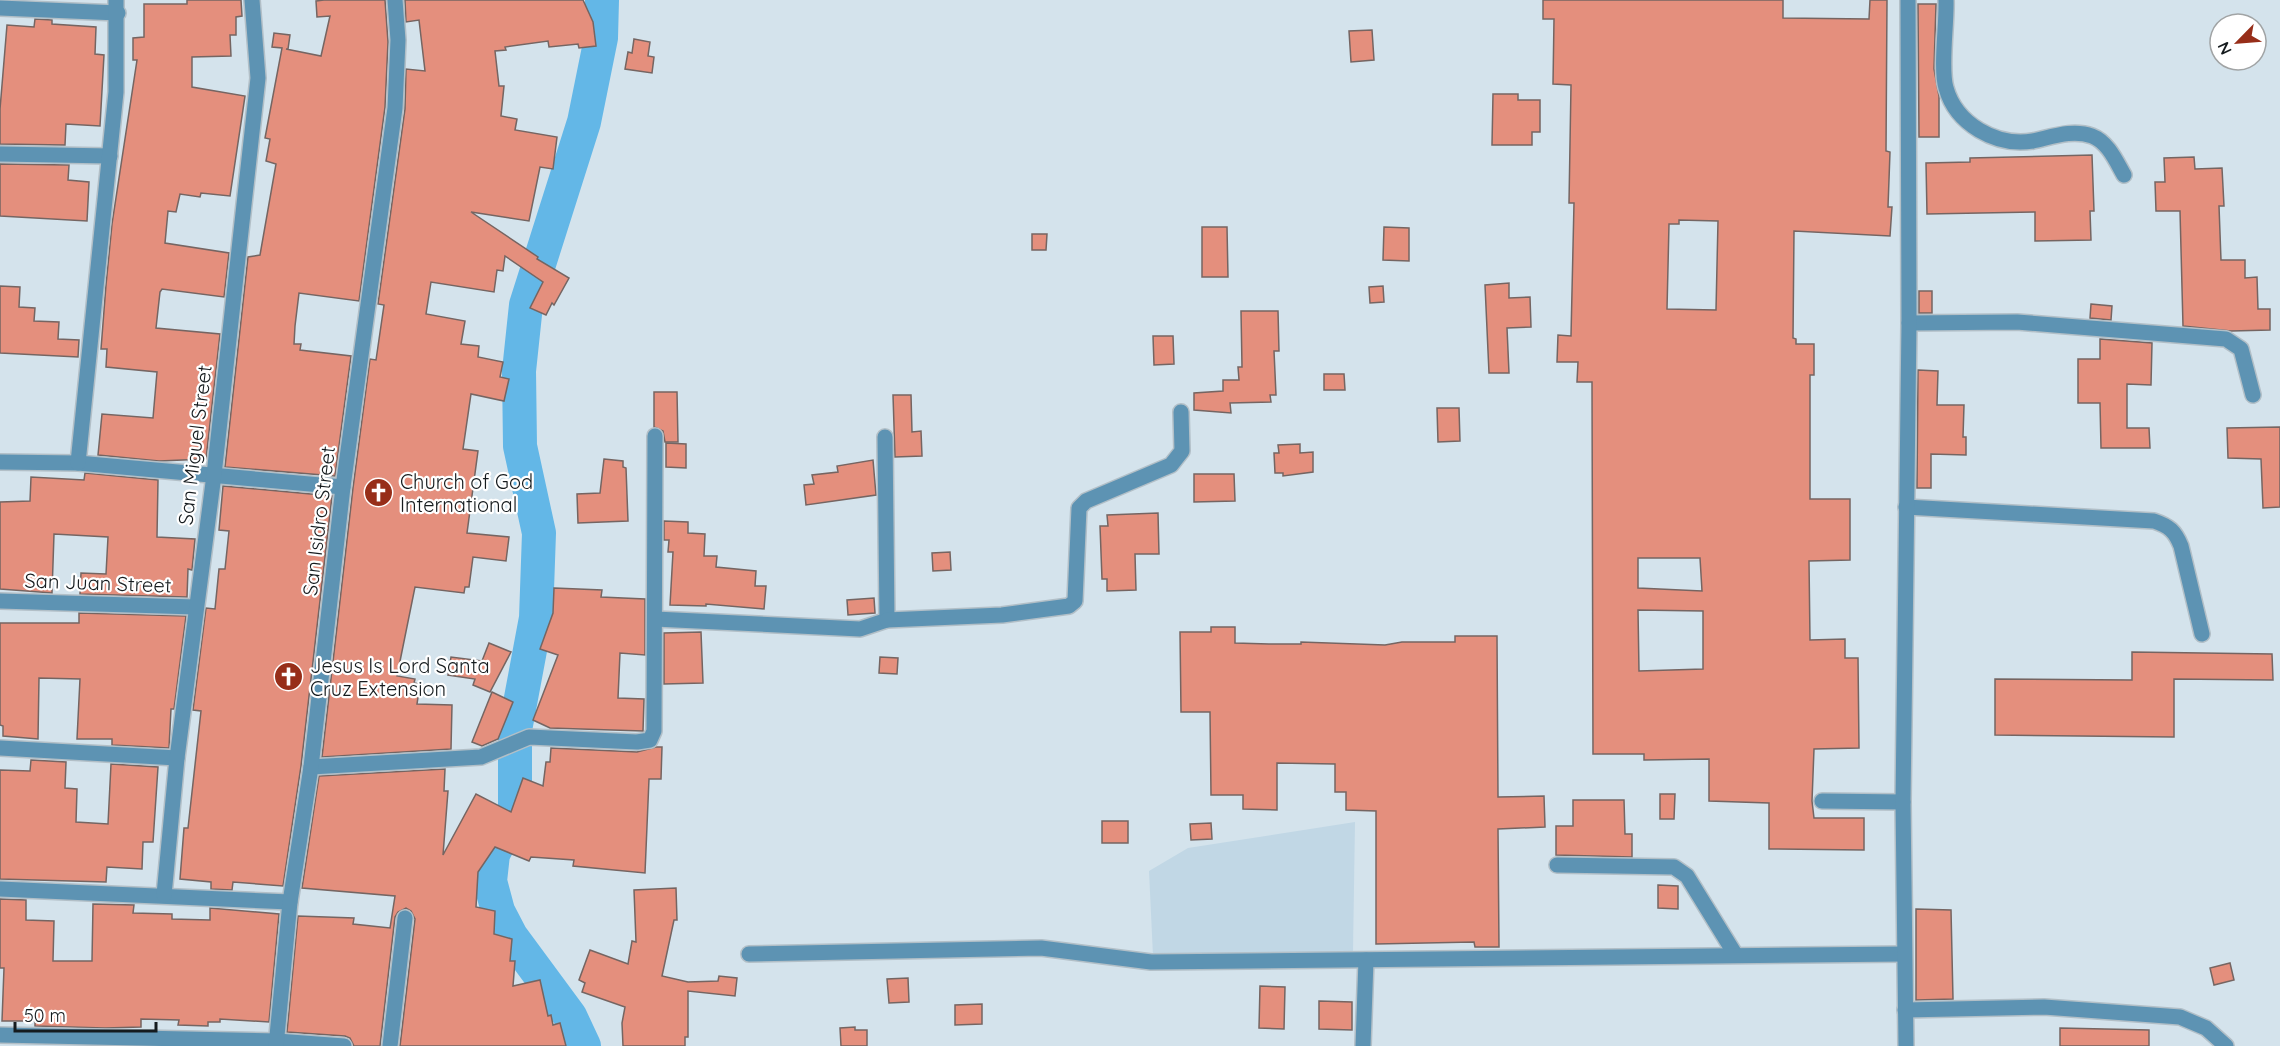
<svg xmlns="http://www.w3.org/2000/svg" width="2280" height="1046" viewBox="0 0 2280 1046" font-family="Quicksand,sans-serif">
<rect width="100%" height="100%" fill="#d4e3ec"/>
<polygon fill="#c1d7e5" points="1355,822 1353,952 1153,956 1149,871 1188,848"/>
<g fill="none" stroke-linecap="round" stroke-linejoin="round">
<polyline stroke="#63b7e7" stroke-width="34" points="584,1046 570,1016 511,936 498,911 490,881 493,854 515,812 515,730 536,618 539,533 520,446 519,371 526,305 584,122 601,38 602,0"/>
</g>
<g fill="#e48f7d" stroke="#756562" stroke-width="1.5" fill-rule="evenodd">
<polygon points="187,0 241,0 242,16 236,17 236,35 230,35 231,56 192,57 192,87 245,96 230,196 201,193 200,197 180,194 176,212 168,211 165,243 229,253 224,297 162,289 160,292 156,328 220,334 206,459 159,461 98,455 102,414 153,418 157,372 106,367 107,349 101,349 106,285 112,224 137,60 133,60 133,38 144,37 144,4 187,4"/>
<polygon points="324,0 385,0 388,42 385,107 359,301 299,293 295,326 294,344 301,344 300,350 351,356 335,476 225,467 248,257 260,255 276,164 266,161 270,139 265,138 282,48 272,47 274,33 290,35 288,49 286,49 321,56 330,16 317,17 316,1"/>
<polygon points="405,0 583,0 593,22 596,46 579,48 578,44 549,47 548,41 505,47 506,50 495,51 499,86 504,86 501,116 517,119 515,130 557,137 553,169 540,167 529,221 471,212 538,257 537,259 569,278 554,305 552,303 546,315 530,308 543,282 505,256 503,271 497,270 494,292 431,282 426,314 465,321 461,344 479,346 478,357 503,362 500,377 509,379 504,401 471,394 463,449 478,451 467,533 509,537 506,561 473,557 469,587 465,587 464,593 415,587 397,676 415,679 414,683 420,684 417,704 452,705 451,749 322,757 353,488 370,359 376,360 384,305 378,304 405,109 406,69 425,71 419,20 406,22"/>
<path d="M1543 0H1783V18L1869 19 1870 0H1887L1886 151 1890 152 1888 207H1892L1890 236 1794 231 1793 338 1796 339V344H1814V375H1810V499H1850V560L1809 561 1810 640 1845 639V658H1858L1859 748 1814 749 1812 801 1814 818H1864V850L1769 849V803L1709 801V759L1644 760V754H1593L1592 382H1577L1578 362H1557L1558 335 1571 336 1574 203H1569L1571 85 1553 84 1554 19H1543ZM1679 220 1718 221 1716 310 1667 309 1669 224H1679ZM1638 558H1700L1702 591 1638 588ZM1638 610 1703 611V669L1639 671Z"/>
<polygon points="1918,4 1936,4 1934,69 1939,96 1939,137 1919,137"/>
<polygon points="35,19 52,20 52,24 96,27 95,54 104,55 100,126 66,124 65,145 0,144 0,109 7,25 34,27"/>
<polygon points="1372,30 1374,60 1351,62 1349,31"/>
<polygon points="634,39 650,42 648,56 654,57 652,73 625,69 628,52 632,53"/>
<polygon points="1493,94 1518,94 1518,100 1540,100 1540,132 1532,132 1532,145 1492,145"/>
<polygon points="2092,155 2094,211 2090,211 2091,240 2035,241 2035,212 1927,214 1926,163 1970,162 1970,158"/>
<polygon points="2194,157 2195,169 2222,168 2224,206 2219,206 2221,260 2245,260 2245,278 2257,277 2258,309 2270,309 2270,330 2231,331 2183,326 2180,211 2156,211 2155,182 2165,182 2164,158"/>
<polygon points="0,164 69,165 68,180 89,182 87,221 0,216"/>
<polygon points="1202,227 1227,227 1228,277 1202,277"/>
<polygon points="1384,227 1409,228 1409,261 1383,260"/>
<polygon points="1032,234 1047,234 1046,250 1032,250"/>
<polygon points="1509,283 1509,298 1530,297 1531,327 1507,328 1509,373 1489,373 1485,285"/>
<polygon points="0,286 20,287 19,307 35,308 34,321 59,322 58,339 79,340 78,357 0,353"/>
<polygon points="1383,286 1384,302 1370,303 1369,287"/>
<rect x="1919" y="291" width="13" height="22"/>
<polygon points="2091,304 2112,306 2111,320 2090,318"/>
<polygon points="1241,311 1278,311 1279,351 1274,351 1276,395 1270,395 1271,402 1230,403 1231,413 1194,410 1194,393 1223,391 1223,380 1239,380 1238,367 1242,367"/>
<polygon points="1153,336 1173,336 1174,364 1154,365"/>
<polygon points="2100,339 2152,343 2151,385 2127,384 2127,428 2149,428 2150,448 2101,448 2100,403 2078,403 2078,359 2100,359"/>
<polygon points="1918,370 1938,371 1937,405 1964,405 1963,437 1966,437 1966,455 1931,454 1931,488 1917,488"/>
<polygon points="1324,374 1344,374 1345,390 1324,390"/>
<polygon points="654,392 677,392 678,442 665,442 663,431 654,427"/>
<polygon points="893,395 911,395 912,432 921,431 922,456 895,457"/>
<polygon points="1437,408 1459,408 1460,441 1438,442"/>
<polygon points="2280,427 2280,507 2263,508 2261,459 2228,458 2227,428"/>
<polygon points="666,443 686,444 686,468 666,467"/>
<polygon points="1300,444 1300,453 1313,452 1313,472 1283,476 1283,473 1275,473 1274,453 1279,453 1278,445"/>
<polygon points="604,459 623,461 623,467 626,468 628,521 578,523 577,494 600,493"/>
<polygon points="873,460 876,495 806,505 804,485 814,484 812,475 838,472 837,466"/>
<polygon points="85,473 158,480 157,537 195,539 192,570 188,569 187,597 80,594 81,573 106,574 108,537 54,534 52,593 0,589 0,502 30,501 31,477 84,480"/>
<polygon points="1194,474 1234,474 1235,501 1194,502"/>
<polygon points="223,486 332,496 301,766 283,886 233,882 232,890 211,889 211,882 180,879 184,828 188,828 201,711 193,710 206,608 215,609 219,569 225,569 229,531 219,530"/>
<polygon points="1158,513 1159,554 1135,554 1136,590 1107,591 1107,579 1102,579 1100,526 1108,526 1107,515"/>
<polygon points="664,521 688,522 688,533 705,534 704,556 717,556 716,567 756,571 755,586 766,586 764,609 706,604 706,606 670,605 673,552 668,552 669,540 664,540"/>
<polygon points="950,552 951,570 933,571 932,553"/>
<polygon points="554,588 602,590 601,597 645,599 645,655 620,653 618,698 644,699 643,731 550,728 533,720 558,655 540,649 553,613"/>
<polygon points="874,598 875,613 848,615 847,600"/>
<polygon points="79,613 186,616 174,709 171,709 169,748 112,745 112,739 77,739 80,679 39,678 38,739 3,736 3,726 0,725 0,623 79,623"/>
<polygon points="1211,627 1235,627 1235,643 1269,644 1301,644 1301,642 1385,645 1402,642 1455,642 1455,636 1497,636 1498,797 1544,796 1545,827 1498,829 1499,947 1475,947 1474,942 1376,944 1376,811 1346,810 1346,792 1335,792 1335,764 1277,763 1277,810 1243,809 1243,795 1211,795 1210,712 1181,712 1180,632 1211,632"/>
<polygon points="701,632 703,683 664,684 664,633"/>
<polygon points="489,643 511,652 490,692 473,685 475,679 448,675 451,657 482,661"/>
<polygon points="2132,652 2272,654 2273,680 2174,679 2174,737 1995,735 1995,679 2132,680"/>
<polygon points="880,657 898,658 897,674 879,673"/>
<polygon points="492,692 513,702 498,739 482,746 472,742"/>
<polygon points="656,747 662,747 661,779 649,779 645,873 573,866 574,860 531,857 529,861 495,847 478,872 476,907 495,911 494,934 512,939 510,961 515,961 513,986 540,980 548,1016 551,1015 553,1025 560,1023 566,1046 400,1046 415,919 411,911 406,908 398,912 395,917 380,1046 354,1046 350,1038 345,1036 287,1032 298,916 354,918 353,924 390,928 395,896 302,888 319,776 445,769 444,791 448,791 443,855 476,794 511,812 523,778 543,786 546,762 550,762 551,748 637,752"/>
<polygon points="31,760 66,762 65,788 77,789 76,822 108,824 111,764 158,767 153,842 143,842 142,869 107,867 106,882 0,879 0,770 30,771"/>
<polygon points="1660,794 1675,794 1674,819 1660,819"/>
<polygon points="1573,800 1624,800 1625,834 1632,834 1632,857 1556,855 1556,826 1573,826"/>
<rect x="1102" y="821" width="26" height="22"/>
<polygon points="1211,823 1212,839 1191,840 1190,824"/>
<polygon points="1658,885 1678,886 1678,909 1658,908"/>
<polygon points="676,888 677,920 674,920 662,976 688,982 718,981 719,976 737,978 735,996 688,991 688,1037 685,1037 685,1046 623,1046 622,1023 625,1007 582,992 585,983 579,980 590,950 628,964 632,941 636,942 634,890"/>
<polygon points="0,899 26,900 26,920 54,921 53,961 92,961 93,904 134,905 133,913 172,914 172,919 210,920 210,908 279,914 269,1022 220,1019 220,1022 208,1022 208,1026 178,1025 179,1020 141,1019 141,1027 105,1028 35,1026 35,1021 2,1021 4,968 0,968"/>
<polygon points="1916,909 1951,910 1953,999 1916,1000"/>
<polygon points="2230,963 2234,980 2214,985 2210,968"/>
<polygon points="908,978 909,1002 889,1003 887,979"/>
<polygon points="1260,986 1285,987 1284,1029 1259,1028"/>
<polygon points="1319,1001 1352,1002 1352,1030 1319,1029"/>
<polygon points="982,1004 982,1024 955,1025 955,1005"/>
<polygon points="855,1027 855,1030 867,1030 867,1046 841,1046 840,1028"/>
<polygon points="2060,1028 2149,1030 2149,1046 2060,1046"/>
</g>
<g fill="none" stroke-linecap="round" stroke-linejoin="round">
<defs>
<g id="minor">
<path d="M1946 0C1947 23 1940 68 1946 88 1956 124 1996 147 2033 141 2052 137 2072 129 2092 136 2108 142 2116 161 2124 175"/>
<polyline points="0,8 118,13"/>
<polyline points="0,154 110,156"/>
<polyline points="1909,323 2017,322 2226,339 2241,349 2253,395"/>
<polyline points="0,462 78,463 343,487"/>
<polyline points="78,463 116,92 116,0"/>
<path d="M1906 507 2154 521C2169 526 2175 531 2181 546L2202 634"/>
<polyline points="0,601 195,607"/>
<polyline points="655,619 860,629 887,620 885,437"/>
<polyline points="887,620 1002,615 1069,606 1075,601 1079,508 1086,501 1171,465 1182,451 1181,412"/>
<polyline points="0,748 177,758"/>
<polyline points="311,767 481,757 529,737 637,742 650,740 654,731 655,436"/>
<polyline points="1822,801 1903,802"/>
<polyline points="1557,865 1674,867 1687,876 1735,954"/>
<polyline points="0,889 290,902"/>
<polyline points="164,895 177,758 214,475 258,78 252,0"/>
<polyline points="749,954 1041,948 1151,962 1904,954"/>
<polyline points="1905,1010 2044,1007 2180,1017 2206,1028 2226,1046"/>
<polyline points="0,1035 277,1041 344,1046"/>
<polyline points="276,1046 290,902 311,767 343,487 395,108 398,40 395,0"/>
<polyline points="390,1046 405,918"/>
<polyline points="1363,1046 1366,960"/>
<polyline points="1906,1046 1903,802 1909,323 1908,0"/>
</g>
</defs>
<use href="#minor" stroke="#b2bfc7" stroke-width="18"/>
<use href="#minor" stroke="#5d93b3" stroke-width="15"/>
</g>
<defs>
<symbol id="church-disc" viewBox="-11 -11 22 22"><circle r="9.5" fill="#972e19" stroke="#fff"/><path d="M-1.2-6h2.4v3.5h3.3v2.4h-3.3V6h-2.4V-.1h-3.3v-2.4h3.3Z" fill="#fff"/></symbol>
</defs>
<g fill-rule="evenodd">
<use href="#church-disc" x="362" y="476" width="33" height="33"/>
<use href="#church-disc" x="272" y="660" width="33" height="33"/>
</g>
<g text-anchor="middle" stroke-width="4.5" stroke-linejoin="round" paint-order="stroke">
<g font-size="20" fill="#151b1e" stroke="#fff">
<text transform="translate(195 445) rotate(-83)" y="7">San Miguel Street</text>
<text transform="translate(319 521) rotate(-83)" y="7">San Isidro Street</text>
<text transform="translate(98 583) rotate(2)" y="7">San Juan Street</text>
</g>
<g font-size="20" fill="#151b1e" stroke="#fff" text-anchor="start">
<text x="400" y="489">Church of God<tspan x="400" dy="23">International</tspan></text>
<text x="310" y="673">Jesus Is Lord Santa<tspan x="310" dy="23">Cruz Extension</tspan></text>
</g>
</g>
<g transform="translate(2238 42) rotate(245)"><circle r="28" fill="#ffffff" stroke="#a1a4a5" stroke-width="1.5"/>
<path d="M0-4.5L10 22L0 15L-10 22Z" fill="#972e19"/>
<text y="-9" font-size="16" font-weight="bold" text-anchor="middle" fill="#151b1e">N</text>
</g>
<path d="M15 1022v9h141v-9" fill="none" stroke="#151b1e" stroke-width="3"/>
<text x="24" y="1022" font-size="18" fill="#151b1e" stroke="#ffffff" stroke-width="4.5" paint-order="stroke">50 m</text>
</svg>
